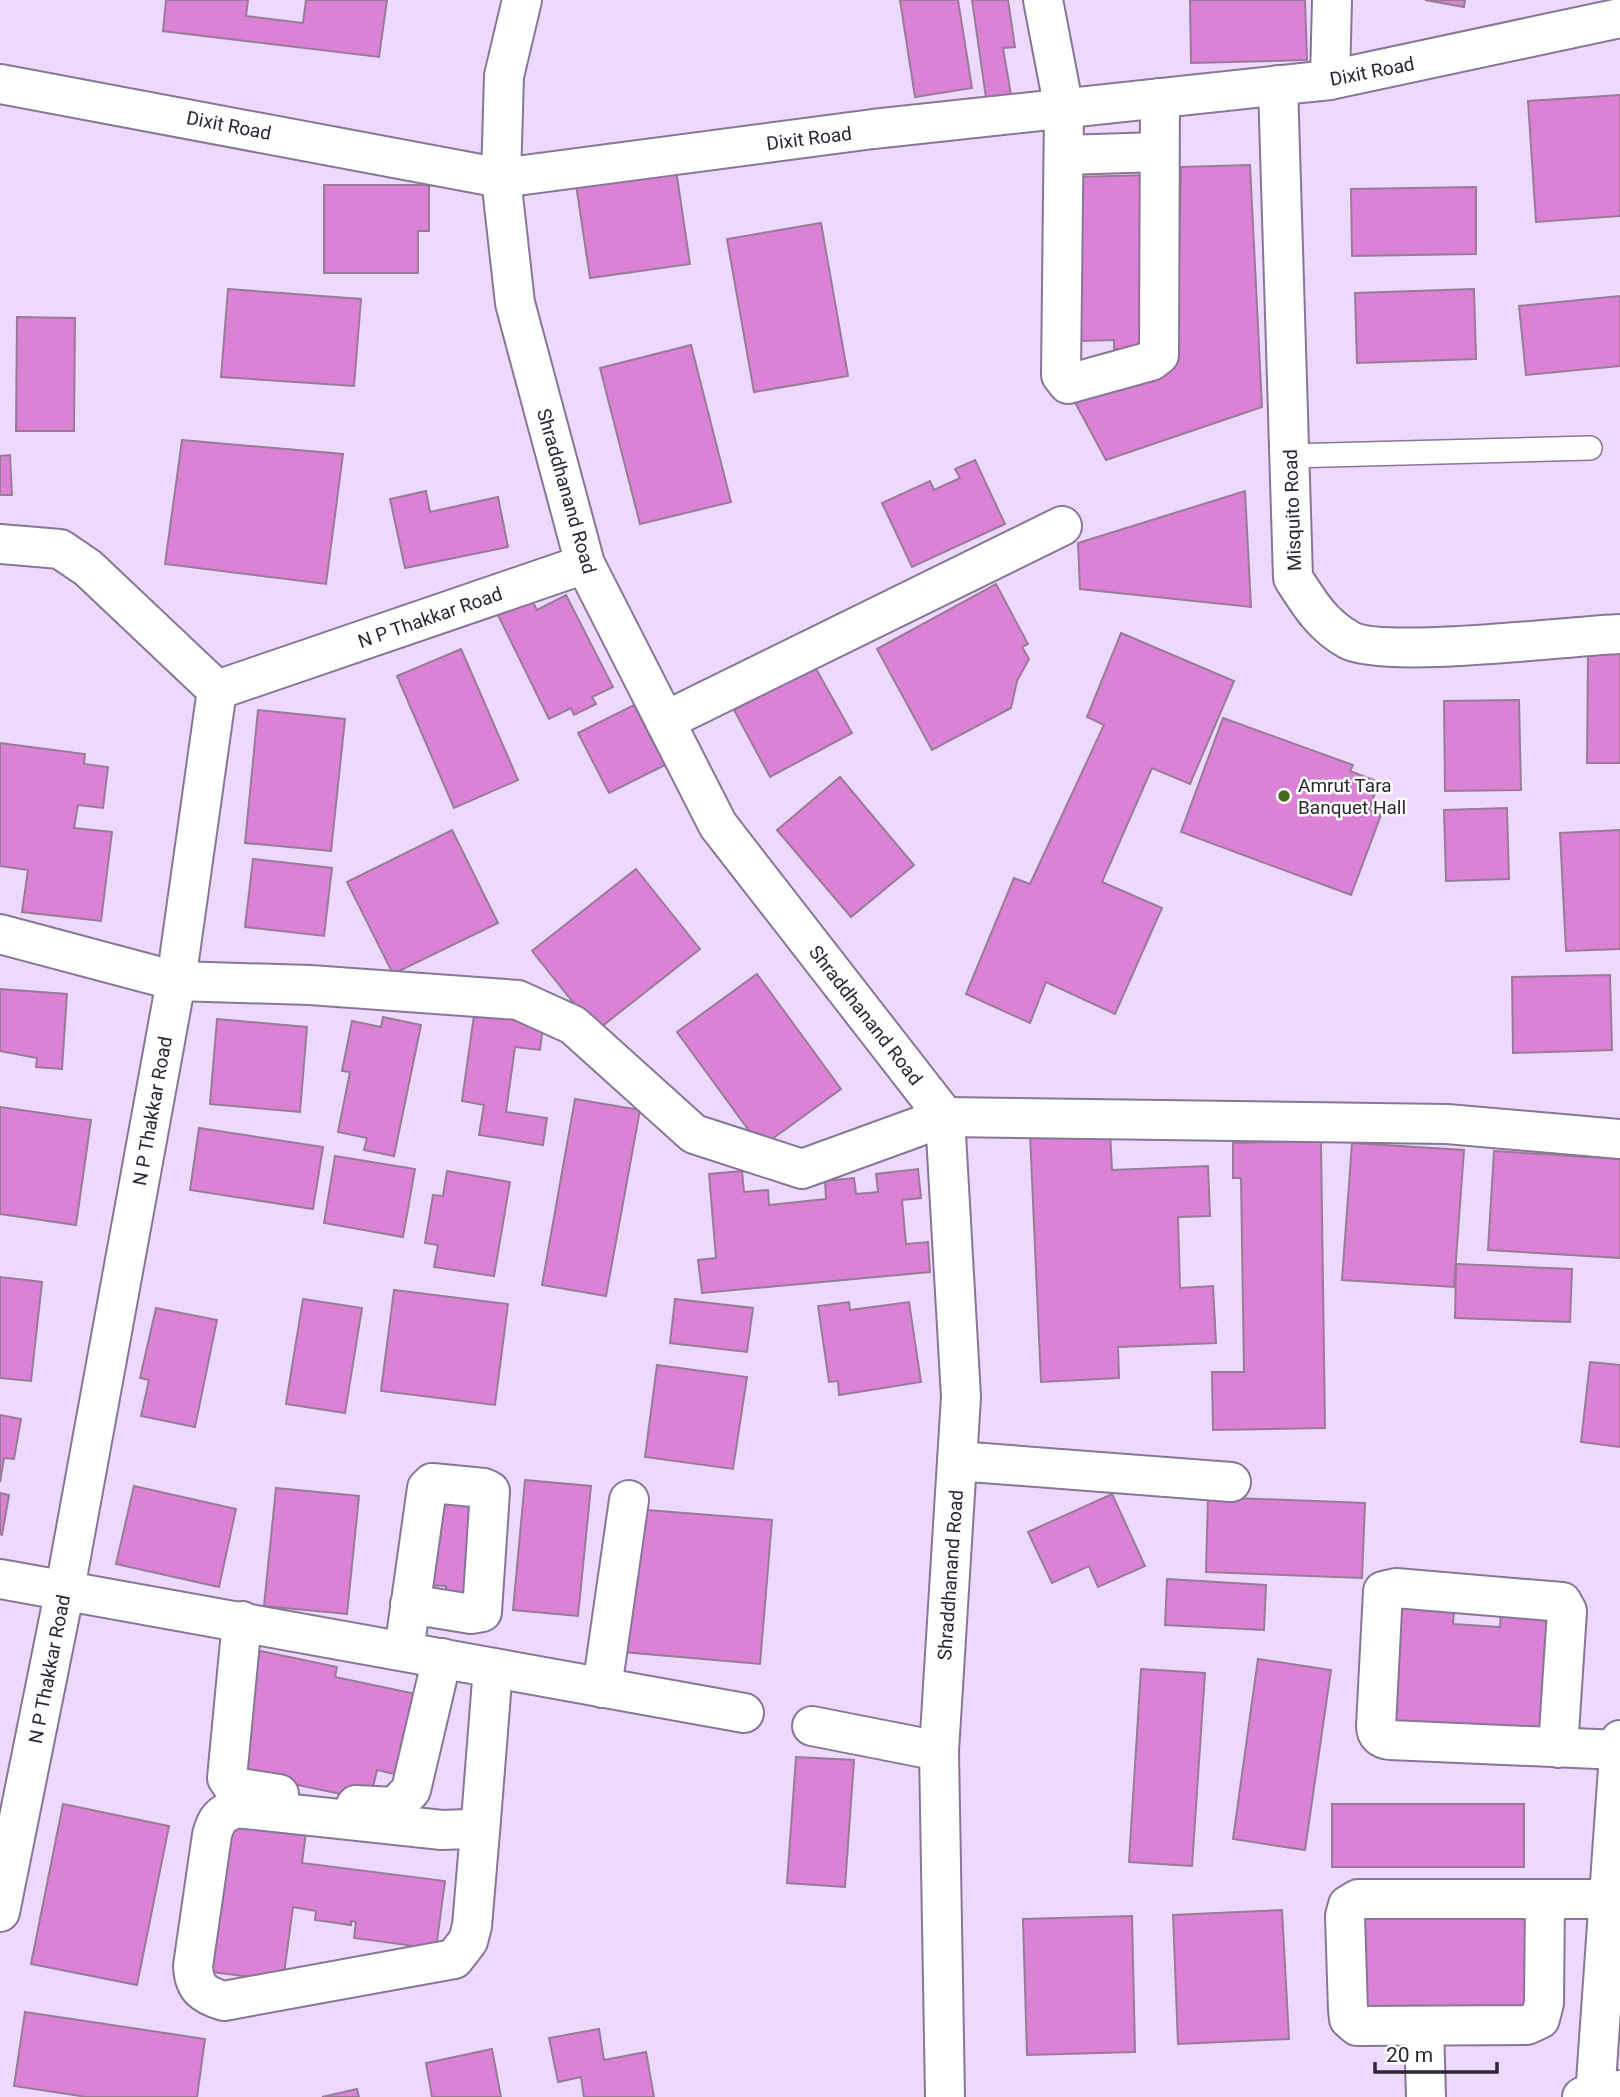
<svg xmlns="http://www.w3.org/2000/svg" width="1620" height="2097" viewBox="0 0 1620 2097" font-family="Roboto,sans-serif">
<rect width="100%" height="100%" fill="#edd9fe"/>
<g fill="#dc82d6" stroke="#997b96" stroke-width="2">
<polygon points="166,0 248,0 246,16 303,23 306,0 387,0 379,57 163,31"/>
<polygon points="900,0 958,0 972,88 915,97"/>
<polygon points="972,0 1008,0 1015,47 1003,48 1011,95 986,98"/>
<polygon points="1190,0 1305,0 1307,60 1191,63"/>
<polygon points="1425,0 1465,0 1464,7"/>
<polygon points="1620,95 1620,216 1536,222 1528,101"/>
<polygon points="675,163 690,264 590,278 575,178"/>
<polygon points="1250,165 1262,407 1106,460 1071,395 1177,354 1181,167"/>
<polygon points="1152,175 1153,349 1114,349 1114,340 1080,341 1073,177"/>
<polygon points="324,185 429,185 429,231 418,231 418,273 324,273"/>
<polygon points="1476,187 1476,254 1352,256 1351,189"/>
<polygon points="821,223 848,376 754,392 727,239"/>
<polygon points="228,289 361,299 354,386 221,377"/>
<polygon points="1474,289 1476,359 1357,363 1355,293"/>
<polygon points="1620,296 1620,366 1526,375 1519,306"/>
<polygon points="17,317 75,318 74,431 16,431"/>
<polygon points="691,345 731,502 640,524 600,368"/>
<polygon points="182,440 343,454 326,584 165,564"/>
<polygon points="10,455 12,495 0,495 0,456"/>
<polygon points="975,460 1005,524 912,567 882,503 930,481 934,490 960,478 955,469"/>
<polygon points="426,491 430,512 498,497 508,547 405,568 390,499"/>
<polygon points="1245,491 1251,607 1080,589 1078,543"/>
<polygon points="996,584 1028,644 1022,647 1029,659 1017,681 1011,708 932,750 877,649"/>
<polygon points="529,595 537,610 566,595 613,687 592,697 596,704 574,715 571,708 549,719 496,611"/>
<polygon points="1121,633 1234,681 1190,784 1152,768 1102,882 1162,908 1115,1014 1046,982 1030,1023 966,994 1014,878 1030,884 1104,725 1087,717"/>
<polygon points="461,649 518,780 454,808 397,676"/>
<polygon points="1588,654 1620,654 1620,763 1587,763"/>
<polygon points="815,667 852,733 770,777 734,710"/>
<polygon points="1519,700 1521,790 1445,791 1444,701"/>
<polygon points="634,705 665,765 609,793 578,733"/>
<polygon points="258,710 345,719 331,851 245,843"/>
<polygon points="1223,718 1353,765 1350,771 1379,782 1369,810 1381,815 1351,895 1181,832"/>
<polygon points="0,743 85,754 84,764 108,767 103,808 78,805 74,828 112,832 101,921 22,912 28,870 0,866"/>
<polygon points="840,777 914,865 851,917 777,830"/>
<polygon points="1507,808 1509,879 1446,881 1444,810"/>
<polygon points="452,830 498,923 393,974 347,882"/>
<polygon points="1620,830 1620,949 1566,951 1560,833"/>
<polygon points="253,859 332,868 324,936 245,927"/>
<polygon points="636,869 700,949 596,1031 532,951"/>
<polygon points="757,974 841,1089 761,1147 677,1032"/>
<polygon points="1610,975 1612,1050 1513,1053 1512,977"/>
<polygon points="0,989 67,994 62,1069 36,1067 37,1058 0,1051"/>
<polygon points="475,1008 544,1018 540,1050 515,1047 506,1112 547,1118 543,1145 479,1135 484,1105 462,1101"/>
<polygon points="383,1017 421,1025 394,1156 364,1150 367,1138 338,1132 350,1072 342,1071 352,1021 381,1027"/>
<polygon points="217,1019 307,1027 300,1112 210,1104"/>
<polygon points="575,1099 640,1110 606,1296 542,1285"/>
<polygon points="0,1107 91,1120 76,1225 0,1214"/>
<polygon points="199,1128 323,1147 313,1209 190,1190"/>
<polygon points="1110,1131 1112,1170 1208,1166 1210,1216 1178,1217 1180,1288 1213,1286 1216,1343 1118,1347 1119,1378 1041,1382 1030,1134"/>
<polygon points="1321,1141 1325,1428 1213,1430 1212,1372 1244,1372 1241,1178 1233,1178 1233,1143"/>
<polygon points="1352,1143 1464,1150 1454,1287 1342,1280"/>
<polygon points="1494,1151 1620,1159 1620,1258 1488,1250"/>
<polygon points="335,1156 415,1169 403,1237 324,1223"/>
<polygon points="918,1169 921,1198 902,1200 906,1244 928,1242 930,1272 702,1293 698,1260 716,1258 709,1174 742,1171 744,1192 768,1190 769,1205 826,1199 825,1181 854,1178 856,1194 878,1192 876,1174"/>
<polygon points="447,1171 510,1182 494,1276 434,1267 438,1245 425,1243 433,1195 443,1196"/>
<polygon points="1456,1264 1572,1269 1570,1322 1455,1318"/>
<polygon points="0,1277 42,1282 31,1381 0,1378"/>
<polygon points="394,1290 508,1304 495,1405 381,1391"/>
<polygon points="303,1299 362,1308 345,1413 286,1404"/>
<polygon points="675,1299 753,1308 747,1352 670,1343"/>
<polygon points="849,1302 850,1310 909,1302 921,1382 839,1395 838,1381 829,1382 818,1306"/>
<polygon points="156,1308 217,1320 195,1427 141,1416 149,1380 140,1378"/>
<polygon points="1590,1362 1620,1365 1620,1447 1581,1442"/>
<polygon points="657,1365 747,1377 733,1469 645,1457"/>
<polygon points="0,1415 21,1419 14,1459 4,1458 0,1482"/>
<polygon points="525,1480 591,1486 578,1616 513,1610"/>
<polygon points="134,1486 236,1509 219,1587 116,1564"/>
<polygon points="276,1488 359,1496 347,1614 264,1606"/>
<polygon points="429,1490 479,1494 475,1602 445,1599 446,1586 424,1585"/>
<polygon points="0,1493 9,1495 2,1535 0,1534"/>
<polygon points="1112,1494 1145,1566 1098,1587 1089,1566 1052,1583 1028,1532"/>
<polygon points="1208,1497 1365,1503 1362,1578 1206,1572"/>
<polygon points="634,1509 772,1520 760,1664 623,1652"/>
<polygon points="1167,1579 1266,1585 1264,1630 1165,1625"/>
<polygon points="1396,1596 1455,1599 1453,1624 1500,1627 1501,1606 1560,1609 1552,1741 1387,1730"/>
<polygon points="251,1649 337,1667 335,1677 416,1694 399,1775 377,1770 370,1800 240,1773"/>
<polygon points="1258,1659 1331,1670 1305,1850 1233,1839"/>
<polygon points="1141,1669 1205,1673 1192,1866 1129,1862"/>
<polygon points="796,1757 854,1760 845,1887 787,1883"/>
<polygon points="63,1804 169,1826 137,1985 31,1964"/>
<rect x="1332" y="1804" width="192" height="63"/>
<polygon points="230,1823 306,1832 302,1863 445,1881 436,1949 354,1938 356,1922 351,1921 351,1925 315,1920 316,1911 293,1907 283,1981 211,1972"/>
<polygon points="1535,1909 1537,2009 1357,2011 1356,1912"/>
<polygon points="1282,1910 1289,2039 1178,2044 1173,1915"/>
<polygon points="1132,1916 1135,2052 1027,2055 1023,1919"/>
<polygon points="25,2012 205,2039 197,2097 87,2097 14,2086"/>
<polygon points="599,2029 604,2060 646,2052 654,2097 584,2097 581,2077 558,2082 549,2038"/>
<polygon points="492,2049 501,2097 432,2097 426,2063"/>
<polygon points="357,2089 359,2097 322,2097"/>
</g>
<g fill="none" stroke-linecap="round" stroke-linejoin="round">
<defs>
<polyline id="lane" points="1289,456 1590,448"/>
<g id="street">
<polyline points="522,0 504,76 501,178 515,303 585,564 718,825 945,1117 961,1397 939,1751 945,2097"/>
<polyline points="1043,0 1064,109 1061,375 1068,384 1151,361 1159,355 1160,98"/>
<polyline points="1330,80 1332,0"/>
<polyline points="0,84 501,178 873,129 1330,80 1620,18"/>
<path d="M1278 85 1293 578C1309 603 1322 625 1349 640 1385 659 1569 636 1620 634"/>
<polyline points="1064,155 1159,152"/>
<polyline points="0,544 60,549 88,568 217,690"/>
<polyline points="665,721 1062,526"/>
<polyline points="0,934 176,981 310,985 518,1000 573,1025 694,1134 802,1169 945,1117 1447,1124 1620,1139"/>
<polyline points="957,1461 1231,1482"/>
<polyline points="0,1579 744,1713"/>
<polyline points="242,1621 227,1778 233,1787 279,1794"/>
<polyline points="404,1651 427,1488 432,1483 484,1488 490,1491 482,1612 471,1614 410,1604"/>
<polyline points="602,1688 629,1500"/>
<polyline points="812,1726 939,1751"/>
<path d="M1558 1748 1567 1611 1562 1602 1396 1588 1383 1591 1376 1726C1376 1735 1381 1739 1390 1740L1619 1750"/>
<polyline points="356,1805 395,1807 411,1790 442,1658"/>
<path d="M481 1820 472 1926 468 1941 454 1959 224 2001C203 1995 194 1988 193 1966L212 1835C216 1819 221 1814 236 1808L442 1830 468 1829 481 1820 493 1668"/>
<polygon points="1358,1899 1545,1899 1544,2003 1540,2019 1527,2025 1357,2026 1349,2019 1348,2010 1345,1916 1348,1905"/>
<polyline points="1545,1899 1608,1899"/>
<polyline points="0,1912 65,1589 176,981 217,690 585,564"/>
<polyline points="1424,2027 1426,2097"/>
<polyline points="1595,2096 1620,1740"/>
</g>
<polyline id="secondary" points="1582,2097 1620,2090"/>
</defs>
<use href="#lane" stroke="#877696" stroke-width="26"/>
<use href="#street" stroke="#877696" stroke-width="42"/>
<use href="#secondary" stroke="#877696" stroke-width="42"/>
<use href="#lane" stroke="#fff" stroke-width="23"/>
<use href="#street" stroke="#fff" stroke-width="38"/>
<use href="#secondary" stroke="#fff" stroke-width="38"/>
</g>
<circle fill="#48671c" stroke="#fff" stroke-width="2.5" cx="1284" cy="796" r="7"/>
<g text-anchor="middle" stroke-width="5" stroke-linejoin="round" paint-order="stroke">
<g font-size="19" fill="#2d2533" stroke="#fff">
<text transform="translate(1372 71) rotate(-11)" y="7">Dixit Road</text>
<text transform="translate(229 125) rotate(11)" y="7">Dixit Road</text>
<text transform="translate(809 138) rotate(-7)" y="7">Dixit Road</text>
<text transform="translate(567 491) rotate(74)" y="7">Shraddhanand Road</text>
<text transform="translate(1292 510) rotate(-92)" y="7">Misquito Road</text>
<text transform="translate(430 617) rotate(-19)" y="7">N P Thakkar Road</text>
<text transform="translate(866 1015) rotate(52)" y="7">Shraddhanand Road</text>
<text transform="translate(152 1111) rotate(-80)" y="7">N P Thakkar Road</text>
<text transform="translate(950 1575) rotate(-86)" y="7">Shraddhanand Road</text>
<text transform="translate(49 1669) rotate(-79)" y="7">N P Thakkar Road</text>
</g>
<g font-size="19" fill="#2d2533" stroke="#fff" text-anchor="start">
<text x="1298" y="792">Amrut Tara<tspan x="1298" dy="22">Banquet Hall</tspan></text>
</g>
</g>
<path d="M1375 2062v10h122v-10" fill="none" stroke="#2d2533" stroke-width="3.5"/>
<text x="1386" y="2062" font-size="21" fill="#2d2533" stroke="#ffffff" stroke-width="5" paint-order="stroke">20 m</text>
</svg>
